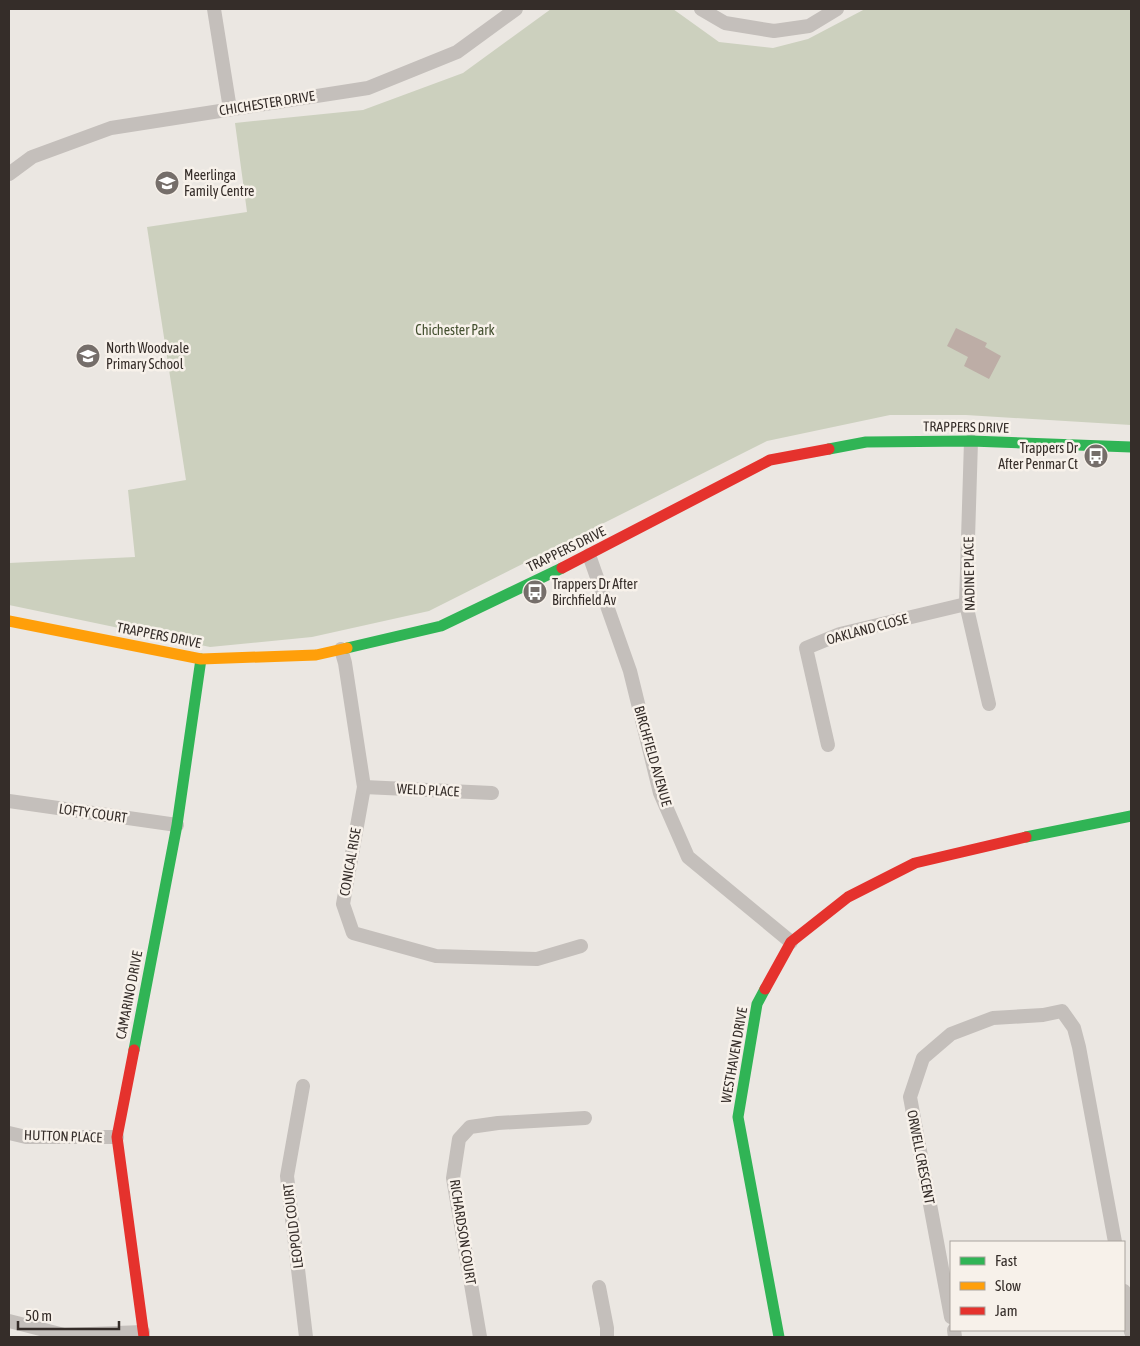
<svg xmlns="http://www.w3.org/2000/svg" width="1140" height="1346" viewBox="0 0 1140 1346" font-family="'Asap Condensed',sans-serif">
<rect width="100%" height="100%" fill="#ebe7e2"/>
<polygon fill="#ccd0be" points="551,9 673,9 719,42 773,48 808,39 865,9 1131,9 1131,425 966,415 890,415 767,441 429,611 312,637 210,647 9,605 9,563 135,557 128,490 186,480 147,227 247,212 235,123 363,110 463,73"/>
<polygon fill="#bdada6" points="956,328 987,343 985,347 1001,356 989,379 964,366 968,357 947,346"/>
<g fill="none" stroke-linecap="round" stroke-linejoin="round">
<g stroke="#c4bfbb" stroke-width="14">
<polyline points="214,9 230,109"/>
<polyline points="701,9 725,23 774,31 809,26 837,9"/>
<polyline points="9,174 32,157 111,128 368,88 457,52 516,9"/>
<polyline points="971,441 966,604 989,704"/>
<polyline points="589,555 630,671 660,793 688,857 791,942"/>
<polyline points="341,649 345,663 364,787 343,904 353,933 436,956 537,959 581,946"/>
<polyline points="828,745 806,648 840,634 966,604"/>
<polyline points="364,787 492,793"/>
<polyline points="9,801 177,825"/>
<polyline points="303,1086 287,1176 306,1337"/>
<polyline points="9,1133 26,1137 117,1137"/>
<polyline points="599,1287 607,1328 607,1337"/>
<polyline points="1124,1291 1131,1332"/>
<polyline points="951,1317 910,1097 923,1058 951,1034 993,1018 1043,1015 1062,1011 1074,1028 1079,1047 1115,1242"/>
<polyline points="9,1321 64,1335 143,1332"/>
<polyline points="954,1330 955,1337"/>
<polyline points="480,1337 453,1178 459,1139 470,1127 498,1123 585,1118"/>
</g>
<g stroke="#30b455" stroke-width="11">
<polyline points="829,449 866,442 971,441 1131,447"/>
<polyline points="347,648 441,626 562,568"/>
<polyline points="1026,837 1131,816"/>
<polyline points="765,989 757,1004 738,1117 779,1337"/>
<polyline points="134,1050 177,825 201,659"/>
</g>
<polyline stroke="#ff9f0a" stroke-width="11" points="9,621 201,659 316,655 347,648"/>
<g stroke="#e5322d" stroke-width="11">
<polyline points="562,568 770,460 829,449"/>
<polyline points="765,989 791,942 848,897 915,863 1026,837"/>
<polyline points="134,1050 117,1137 144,1337"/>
</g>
</g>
<defs>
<symbol id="school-disc" viewBox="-11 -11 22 22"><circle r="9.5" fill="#756e6a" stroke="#f7f1ea"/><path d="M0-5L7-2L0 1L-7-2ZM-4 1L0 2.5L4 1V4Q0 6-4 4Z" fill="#fff"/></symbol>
<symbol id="bus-disc" viewBox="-11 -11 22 22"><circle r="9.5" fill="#756e6a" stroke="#f7f1ea"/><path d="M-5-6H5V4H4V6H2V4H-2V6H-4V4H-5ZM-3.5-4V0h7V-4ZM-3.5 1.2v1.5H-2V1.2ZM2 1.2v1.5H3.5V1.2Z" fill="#fff"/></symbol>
</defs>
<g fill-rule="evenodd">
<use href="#school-disc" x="153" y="169" width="28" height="28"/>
<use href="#school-disc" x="74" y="342" width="28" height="28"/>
<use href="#bus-disc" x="1082" y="442" width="28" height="28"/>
<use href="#bus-disc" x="521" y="578" width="28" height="28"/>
</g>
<g text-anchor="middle" stroke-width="5" stroke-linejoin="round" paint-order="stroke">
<g font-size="14" fill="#352d29" stroke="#f7f1ea">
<text transform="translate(267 103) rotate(-9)" y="5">CHICHESTER DRIVE</text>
<text transform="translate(966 427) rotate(1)" y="5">TRAPPERS DRIVE</text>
<text transform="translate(566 549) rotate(-26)" y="5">TRAPPERS DRIVE</text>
<text transform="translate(969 574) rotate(-91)" y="5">NADINE PLACE</text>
<text transform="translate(867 629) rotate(-15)" y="5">OAKLAND CLOSE</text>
<text transform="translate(159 635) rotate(11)" y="5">TRAPPERS DRIVE</text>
<text transform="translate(653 756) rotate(74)" y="5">BIRCHFIELD AVENUE</text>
<text transform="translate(428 790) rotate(3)" y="5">WELD PLACE</text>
<text transform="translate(93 813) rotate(8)" y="5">LOFTY COURT</text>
<text transform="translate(350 862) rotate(-80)" y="5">CONICAL RISE</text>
<text transform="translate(129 995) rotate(-79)" y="5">CAMARINO DRIVE</text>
<text transform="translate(734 1055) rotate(-80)" y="5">WESTHAVEN DRIVE</text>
<text transform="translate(63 1136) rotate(2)" y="5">HUTTON PLACE</text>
<text transform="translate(921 1157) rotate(79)" y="5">ORWELL CRESCENT</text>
<text transform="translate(293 1226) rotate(-97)" y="5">LEOPOLD COURT</text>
<text transform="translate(463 1232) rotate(81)" y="5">RICHARDSON COURT</text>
</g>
<g font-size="14" fill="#352d29" stroke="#f7f1ea" text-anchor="start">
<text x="184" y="180">Meerlinga<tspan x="184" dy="16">Family Centre</tspan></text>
<text x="106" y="353">North Woodvale<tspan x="106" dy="16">Primary School</tspan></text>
<text x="1078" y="453" text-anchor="end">Trappers Dr<tspan x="1078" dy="16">After Penmar Ct</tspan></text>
<text x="552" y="589">Trappers Dr After<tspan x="552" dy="16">Birchfield Av</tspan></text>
</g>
<g font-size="14" fill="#445030" stroke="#f7f1ea">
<text x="455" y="335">Chichester Park</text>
</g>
</g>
<rect width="1140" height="1346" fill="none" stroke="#352d29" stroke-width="20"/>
<rect x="950" y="1241" width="175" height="90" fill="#f7f1ea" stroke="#a9a39d"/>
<rect x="960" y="1257" width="25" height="8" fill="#30b455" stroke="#a9a39d"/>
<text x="995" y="1266" font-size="15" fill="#352d29">Fast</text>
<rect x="960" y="1282" width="25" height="8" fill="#ff9f0a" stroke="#a9a39d"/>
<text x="995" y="1291" font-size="15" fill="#352d29">Slow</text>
<rect x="960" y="1307" width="25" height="8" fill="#e5322d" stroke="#a9a39d"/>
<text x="995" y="1316" font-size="15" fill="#352d29">Jam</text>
<path d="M18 1321v8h101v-8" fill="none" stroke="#352d29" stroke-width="2.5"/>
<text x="25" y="1321" font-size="15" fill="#352d29" stroke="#f7f1ea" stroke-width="4" paint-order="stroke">50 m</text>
</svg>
